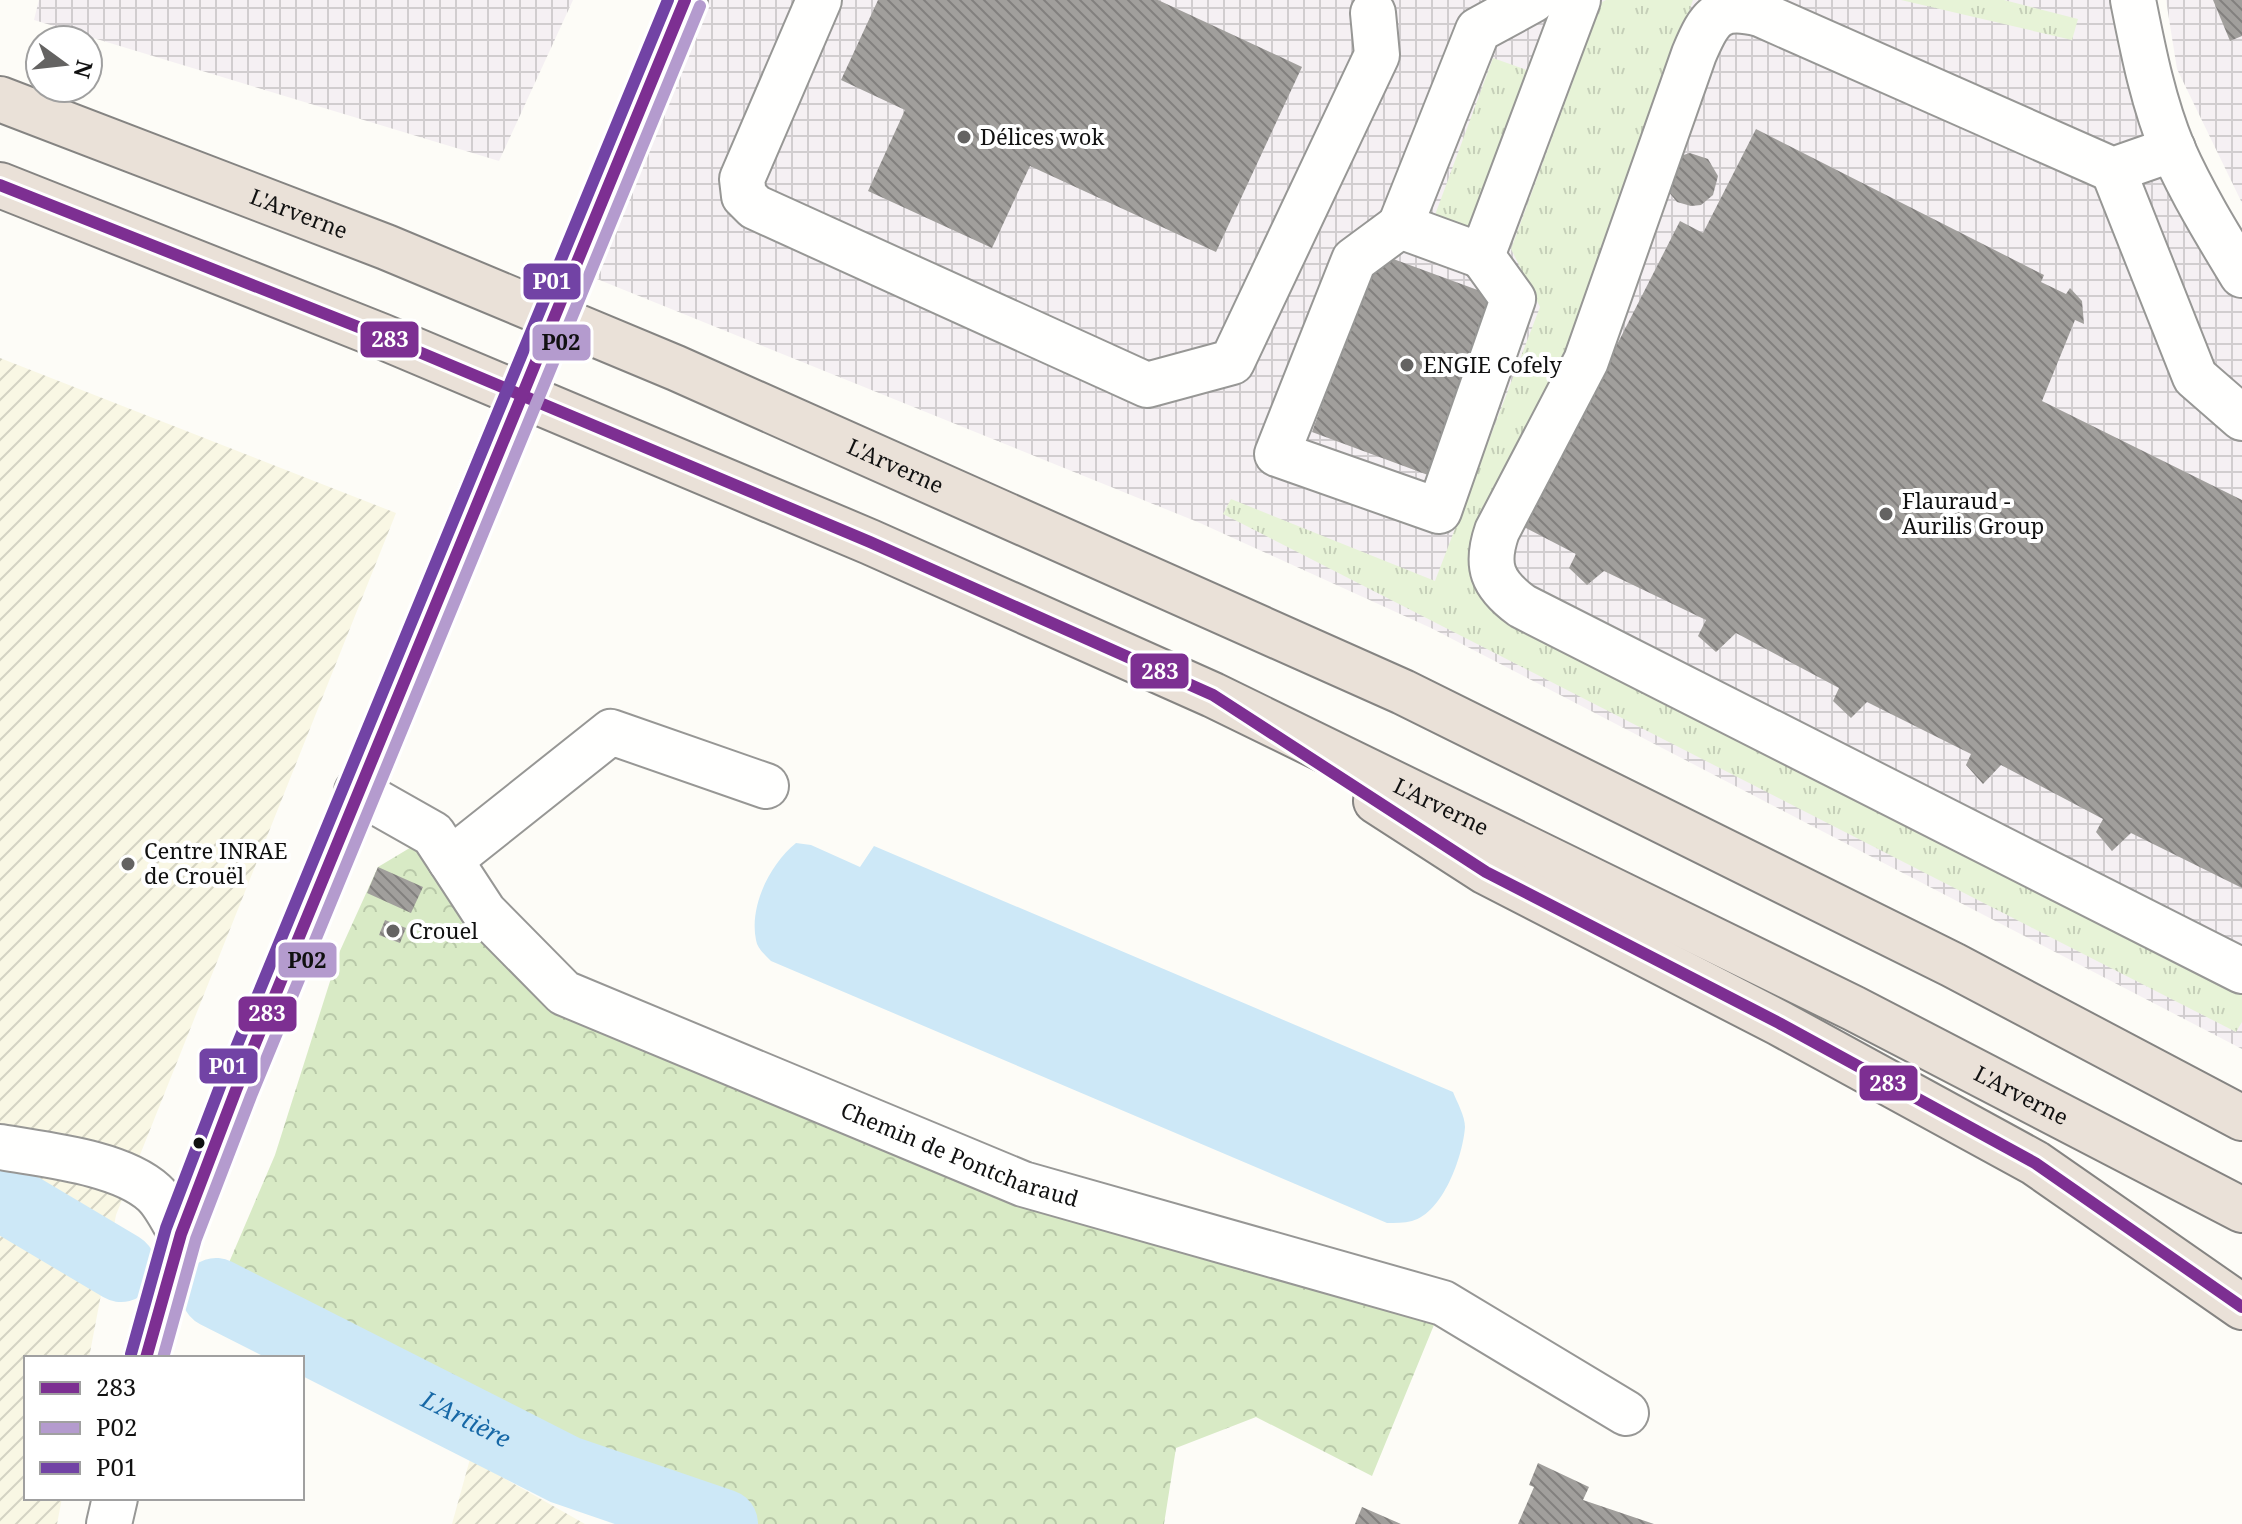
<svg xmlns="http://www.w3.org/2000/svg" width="2242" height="1524" viewBox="0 0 2242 1524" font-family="'Noto Serif',serif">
<defs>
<pattern id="industrial-grid" width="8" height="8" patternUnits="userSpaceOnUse" patternTransform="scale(2)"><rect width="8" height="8" fill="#f5f0f3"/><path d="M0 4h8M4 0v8" fill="none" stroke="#d1cdcf"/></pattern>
<pattern id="farmland-furrows" width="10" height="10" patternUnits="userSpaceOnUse" patternTransform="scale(2)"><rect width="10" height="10" fill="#f9f7e4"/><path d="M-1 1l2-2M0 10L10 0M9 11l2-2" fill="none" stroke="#d4d3c3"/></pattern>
<pattern id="grass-tufts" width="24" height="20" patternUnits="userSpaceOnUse" patternTransform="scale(2)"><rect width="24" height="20" fill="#e7f3d7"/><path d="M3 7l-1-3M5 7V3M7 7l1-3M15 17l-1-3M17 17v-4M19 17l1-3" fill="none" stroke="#c5cfb8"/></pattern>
<pattern id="forest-crowns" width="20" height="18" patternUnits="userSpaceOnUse" patternTransform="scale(2)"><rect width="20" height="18" fill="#d8eac5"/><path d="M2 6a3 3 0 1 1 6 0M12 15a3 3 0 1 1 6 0" fill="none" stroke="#b8c8a8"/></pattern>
<pattern id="building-back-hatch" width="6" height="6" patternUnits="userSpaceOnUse" patternTransform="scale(2)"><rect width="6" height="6" fill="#a19f9c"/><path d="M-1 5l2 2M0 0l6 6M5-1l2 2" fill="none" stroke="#82807e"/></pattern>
</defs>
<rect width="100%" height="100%" fill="#fdfcf7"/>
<g fill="url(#industrial-grid)">
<polygon points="39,0 573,0 499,161 34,20"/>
<polygon points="703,0 2112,0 2242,295 2242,1049 1431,628 1200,523 597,279"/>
<polygon points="2166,0 2242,0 2242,203 2177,69"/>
</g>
<g fill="url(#farmland-furrows)">
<polygon points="0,358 396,513 116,1215 89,1358 26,1358 26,1498 62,1498 57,1524 0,1524"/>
<polygon points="470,1459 585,1524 586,1524 452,1524"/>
</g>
<g fill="url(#grass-tufts)">
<polygon points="1606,0 1693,0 1567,359 1476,569 2242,987 2242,1022 2236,1032 1223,514 1231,499 1435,581 1540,307 1511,249 1602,2"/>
<polygon points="1901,0 2004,0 2078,19 2072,40"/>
<polygon points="1493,58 1532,72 1473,229 1435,215"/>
</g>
<polygon fill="url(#forest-crowns)" points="433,834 564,993 1023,1184 1443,1303 1372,1476 1256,1417 1176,1448 1164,1524 723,1524 565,1469 216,1293 275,1155 339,953 378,867"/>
<path fill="#cde8f7" d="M796 843 811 845 860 867 874 846 1453 1092C1457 1102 1465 1116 1465 1127 1463 1156 1443 1213 1412 1221 1404 1223 1395 1223 1387 1223L771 961C765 955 757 948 756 940 749 906 770 864 796 843Z"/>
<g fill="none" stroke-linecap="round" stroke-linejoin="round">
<g stroke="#cde8f7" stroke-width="70">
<polyline points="0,1195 121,1267"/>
<path id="s1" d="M216 1293 565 1470 723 1524"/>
</g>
</g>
<g fill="url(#building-back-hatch)">
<polygon points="878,0 1158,0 1302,67 1216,252 1030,166 992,248 868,191 905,110 841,80"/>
<polygon points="2213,0 2242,0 2242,36 2230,41"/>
<polygon points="1756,129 2044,275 2041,282 2066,294 2070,288 2082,301 2084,324 2075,320 2042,401 2242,500 2242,888 2131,833 2112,851 2096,832 2103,819 2001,765 1983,784 1966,765 1971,754 1867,702 1851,718 1833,701 1839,688 1736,633 1716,652 1698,636 1706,620 1604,571 1587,585 1569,568 1576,554 1524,527 1680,221 1703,233"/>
<polygon points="1690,153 1708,159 1718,176 1713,195 1701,205 1691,206 1677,202 1667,190 1680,156"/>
<polygon points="1377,253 1502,299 1436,478 1312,432"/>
<polygon points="378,867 423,887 411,913 367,893"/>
<polygon points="385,920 406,928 400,943 379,935"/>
<polygon points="1538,1463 1589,1487 1583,1500 1654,1524 1518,1524 1534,1487 1529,1485"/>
<polygon points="1362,1507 1401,1524 1355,1524"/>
</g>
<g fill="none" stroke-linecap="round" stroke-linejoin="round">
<defs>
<g id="minor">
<polyline points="819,0 742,179 744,196 755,207 1147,385 1232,362 1377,55 1373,13"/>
<polyline points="1533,0 1478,30 1400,226 1482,256 1578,0"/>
<path d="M2133 0C2143 50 2153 102 2173 150 2192 193 2217 234 2242 275"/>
<path d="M2173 149 2113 170 1760 14C1718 4 1710 16 1694 54L1586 361 1497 531C1485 566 1492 584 1522 606L2242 971"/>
<polyline points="2113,170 2195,377 2242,418"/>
<polyline points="1400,226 1354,260 1277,454 1439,511 1513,299 1482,256"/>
<polyline points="586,241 685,0"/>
<path id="s2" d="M357 791 433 834 484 912 564 993 1023 1184 1443 1303 1626 1413"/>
<polyline points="450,860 611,732 766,786"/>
<path d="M0 1147C45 1155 120 1162 154 1193 165 1203 173 1221 181 1234"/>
<polyline points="146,1358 181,1234 236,1090 491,470"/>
<polyline points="109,1524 115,1498"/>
</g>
<g id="highway">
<path id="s3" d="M0 99 386 247 676 368 1403 692 1953 965 2242 1118"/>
<path id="s4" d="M0 185 381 336 870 542 1213 695 1853 1008 2242 1210"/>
<polyline points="1376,801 1486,872 1779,1023 2035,1163 2242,1307"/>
</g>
</defs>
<use href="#minor" stroke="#979795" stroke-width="48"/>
<use href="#highway" stroke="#858482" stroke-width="48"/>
<use href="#minor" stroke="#fffffe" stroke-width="44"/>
<use href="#highway" stroke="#eae1d8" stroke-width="44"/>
<defs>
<polyline id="minor-bridge" points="491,470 586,241"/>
</defs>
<use href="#minor-bridge" stroke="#979795" stroke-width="48" stroke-linecap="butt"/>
<use href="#minor-bridge" stroke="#fffffe" stroke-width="44"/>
<defs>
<g id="bus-1">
<polyline points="0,185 381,336 870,542 1213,695 1486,872 1779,1023 2035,1163 2242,1307"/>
<polyline points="146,1358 181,1234 236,1090 685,0"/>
</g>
<polyline id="bus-2" points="163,1358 196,1239 251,1096 700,6"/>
<polyline id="bus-3" points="131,1354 166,1228 221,1084 668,0"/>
</defs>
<use href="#bus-1" stroke="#fff" stroke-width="18"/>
<use href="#bus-2" stroke="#fff" stroke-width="18"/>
<use href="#bus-3" stroke="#fff" stroke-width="18"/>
<use href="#bus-1" stroke="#7d2f92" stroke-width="12"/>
<use href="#bus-2" stroke="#b49bce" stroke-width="12"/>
<use href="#bus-3" stroke="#7243a5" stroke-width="12"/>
</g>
<g fill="#646362" stroke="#fff" stroke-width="3">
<circle cx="964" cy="137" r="8"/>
<circle cx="1407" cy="365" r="8"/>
<circle cx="1886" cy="514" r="8"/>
<circle cx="128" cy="864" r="8"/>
<circle cx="393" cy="931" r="8"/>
</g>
<circle fill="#111" stroke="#fff" stroke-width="3" cx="199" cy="1143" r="7"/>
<g text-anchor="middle" stroke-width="8" stroke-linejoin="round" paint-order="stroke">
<g font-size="22" fill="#111" stroke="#fff" text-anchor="start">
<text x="980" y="145">Délices wok</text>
<text x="1423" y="373">ENGIE Cofely</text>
<text x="1902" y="509">Flauraud -<tspan x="1902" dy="25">Aurilis Group</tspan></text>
<text x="144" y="859">Centre INRAE<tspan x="144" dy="25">de Crouël</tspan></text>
<text x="409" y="939">Crouel</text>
</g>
<g font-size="22" fill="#111" stroke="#fff">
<text dy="8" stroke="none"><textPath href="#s3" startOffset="320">L'Arverne</textPath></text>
<text dy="8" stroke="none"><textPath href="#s3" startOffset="968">L'Arverne</textPath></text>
<text dy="8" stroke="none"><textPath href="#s4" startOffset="1570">L'Arverne</textPath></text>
<text dy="8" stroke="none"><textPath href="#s4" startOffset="2218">L'Arverne</textPath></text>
<text dy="8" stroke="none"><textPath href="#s2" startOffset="722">Chemin de Pontcharaud</textPath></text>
</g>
<g font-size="24" font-style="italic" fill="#1768a6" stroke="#fff">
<text dy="8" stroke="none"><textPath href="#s1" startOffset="280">L'Artière</textPath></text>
</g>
</g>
<g stroke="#fff" stroke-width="3">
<rect x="522" y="262" width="60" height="39" rx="8" fill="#7243a5"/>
<rect x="359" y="320" width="61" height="39" rx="8" fill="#7d2f92"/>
<rect x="531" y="323" width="61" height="39" rx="8" fill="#b49bce"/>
<rect x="1129" y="652" width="61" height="38" rx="8" fill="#7d2f92"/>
<rect x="277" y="941" width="61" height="38" rx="8" fill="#b49bce"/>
<rect x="237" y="995" width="61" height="38" rx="8" fill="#7d2f92"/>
<rect x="198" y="1047" width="61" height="38" rx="8" fill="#7243a5"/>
<rect x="1858" y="1064" width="61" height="38" rx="8" fill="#7d2f92"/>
</g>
<g font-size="22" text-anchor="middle" font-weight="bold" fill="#fff">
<text x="552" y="289">P01</text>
<text x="390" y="347">283</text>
<text x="1160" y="679">283</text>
<text x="267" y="1021">283</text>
<text x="228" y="1074">P01</text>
<text x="1888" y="1091">283</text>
</g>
<g font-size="22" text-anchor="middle" font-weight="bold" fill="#111">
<text x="561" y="350">P02</text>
<text x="307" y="968">P02</text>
</g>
<rect x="24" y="1356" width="280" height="144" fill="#ffffff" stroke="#a0a0a0" stroke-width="2"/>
<rect x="40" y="1382" width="40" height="12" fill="#7d2f92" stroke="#a0a0a0" stroke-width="2"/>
<text x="96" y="1396" font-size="24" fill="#111111">283</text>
<rect x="40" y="1422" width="40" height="12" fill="#b49bce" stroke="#a0a0a0" stroke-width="2"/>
<text x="96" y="1436" font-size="24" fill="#111111">P02</text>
<rect x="40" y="1462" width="40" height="12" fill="#7243a5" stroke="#a0a0a0" stroke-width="2"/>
<text x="96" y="1476" font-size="24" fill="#111111">P01</text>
<g transform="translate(64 64) rotate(105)"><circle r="38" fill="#ffffff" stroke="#a0a0a0" stroke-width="2"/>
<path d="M0-6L14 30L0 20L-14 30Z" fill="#646362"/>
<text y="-12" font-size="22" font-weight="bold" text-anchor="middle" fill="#111111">N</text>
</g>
</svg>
